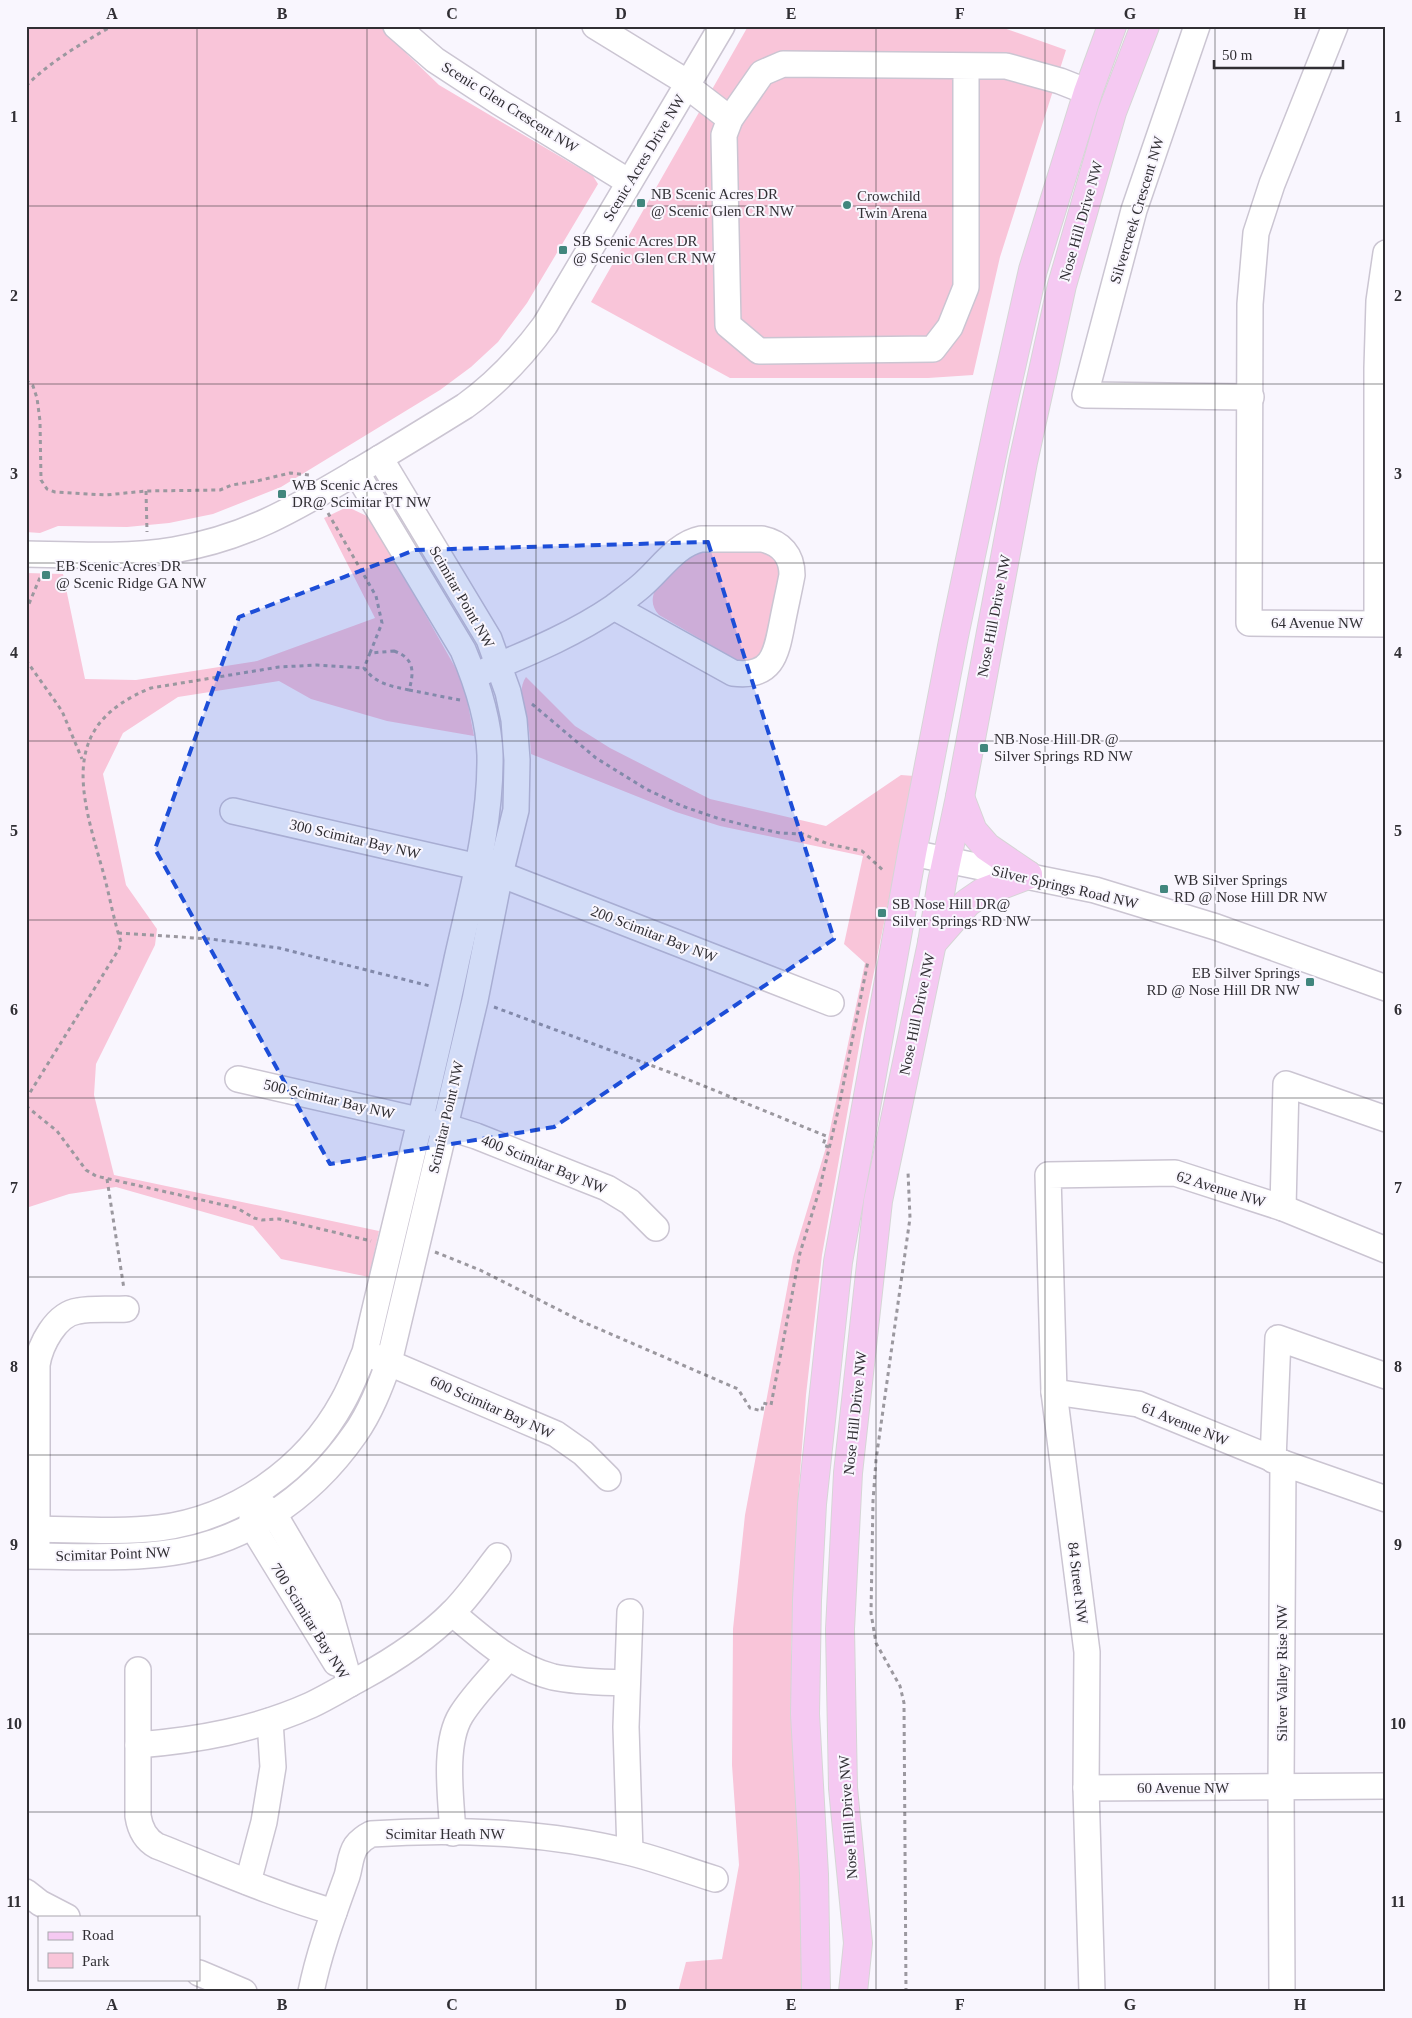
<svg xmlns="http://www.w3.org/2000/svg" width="1412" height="2018" viewBox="0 0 1412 2018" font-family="'Times New Roman',serif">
<rect width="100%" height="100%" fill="#f9f6fe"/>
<g fill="#f9c5d9">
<polygon points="26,26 384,26 407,54 439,85 593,176 598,184 527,303 498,342 471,367 440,390 281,487 213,514 169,523 127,527 58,526 40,533 26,532"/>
<polygon points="750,26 998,26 1066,50 1000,257 973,375 928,378 730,378 591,302 747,28"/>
<polygon points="345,508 352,509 371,518 464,683 474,736 387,721 311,699 279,681 178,697 123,733 103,774 126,885 157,929 155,945 96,1064 94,1095 114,1175 379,1231 369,1277 281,1259 253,1226 116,1187 69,1194 26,1208 26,573 63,574 85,679 136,680 257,661 375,618 324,518"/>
<path d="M705 550C717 550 753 547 763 550 769 552 776 559 778 566 782 576 767 646 759 654 753 660 746 661 738 661L659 615C652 607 651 600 655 590L689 556Z"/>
<path d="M526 677 575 726 610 748 710 799 826 826 901 775 914 776 861 1036 822 1255 806 1395 797 1512 791 1651 804 1974 803 1992H678L686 1962 722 1959 739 1865 732 1765 733 1629 745 1515 793 1257 827 1144 865 963 844 944 863 856 720 826 676 812 531 754C530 744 530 734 528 725 526 710 516 691 526 677Z"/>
</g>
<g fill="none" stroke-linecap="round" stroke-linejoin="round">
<defs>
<g id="minor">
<polyline points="396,26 435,60 499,102 629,182"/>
<polyline points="595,26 688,83"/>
<polyline points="1197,26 1134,210 1085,395 1251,397"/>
<polyline points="1335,26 1272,184 1256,233 1250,304 1249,623 1386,624"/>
<polyline points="966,66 966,287 950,327 933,349 759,351 728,325 724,135 730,119 762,73 783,64 1006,66 1060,81 1088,92"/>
<polyline points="687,86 730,119"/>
<path d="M26 554C75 555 126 558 174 550 246 538 294 509 355 473 392 451 428 429 465 406 497 383 522 356 545 325L722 26"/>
<polyline points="1377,623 1377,368 1379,301 1386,253"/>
<path d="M483 672C528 653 573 635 614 607 623 600 633 593 641 586 660 570 676 544 701 539H762C781 543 792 555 792 575 789 591 785 608 782 624 776 655 772 678 733 673L614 607"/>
<polyline points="233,811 478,867 500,874 831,1003"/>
<polyline points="912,853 1095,890 1216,927 1386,988"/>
<polyline points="238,1079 444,1126 476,1136 607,1188 630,1202 656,1228"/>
<polyline points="1283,1208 1286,1084 1386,1119"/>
<polyline points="373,1356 556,1434 583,1453 608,1478"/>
<polyline points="1054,1392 1138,1404 1283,1463"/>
<polyline points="1273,1460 1278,1338 1386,1376"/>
<polyline points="261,1504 274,1514 328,1606 350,1684"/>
<polyline points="252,1511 252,1526 336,1663"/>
<path d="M26 1529C70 1529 116 1533 159 1528 236 1518 306 1469 343 1401 352 1385 358 1368 365 1352 395 1221 429 1091 457 959 472 892 491 824 490 755 489 719 477 683 463 650L356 472"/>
<path d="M37 1546V1365C40 1345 56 1314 78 1311 93 1308 110 1310 126 1309"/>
<path d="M26 1556C70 1556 116 1559 160 1554 240 1546 309 1500 355 1434 370 1413 380 1387 389 1362L475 1000 500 874 516 810 517 760 514 720 508 692 489 639 380 458"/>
<polyline points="630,1612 626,1727 630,1852"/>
<path d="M452 1613C482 1638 513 1667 553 1677 577 1682 602 1682 626 1683"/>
<path d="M138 1670V1816C140 1829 146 1840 157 1846 216 1869 274 1895 334 1912"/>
<path d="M138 1745C199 1740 255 1730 311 1705 328 1697 344 1687 361 1678 394 1660 426 1639 453 1612 470 1595 483 1575 498 1556"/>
<polyline points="1086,1788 1386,1786"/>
<path d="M453 1833C451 1799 443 1744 461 1715 474 1694 493 1676 508 1658"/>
<polyline points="248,1882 264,1822 273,1767 270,1721"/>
<polyline points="26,1892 40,1903 67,1917"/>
<polyline points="199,1973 244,1992"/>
<path d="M311 1992C319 1952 333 1915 347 1876 350 1866 350 1855 356 1846 360 1841 365 1837 371 1834 453 1828 548 1832 628 1852 657 1859 686 1870 715 1879"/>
<polyline points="1092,1992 1086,1788 1087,1652 1054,1392 1048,1175 1175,1173 1283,1208 1386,1250"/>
<polyline points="1282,1992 1281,1787 1283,1463 1386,1499"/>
</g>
<g id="major">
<polyline points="960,797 973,831 987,847 1028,875"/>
<polyline points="932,943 967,903 983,892 1028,875"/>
<polyline points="816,1992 814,1874 805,1714 807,1600 812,1504 838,1262 912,853 954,636 1003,403 1033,270 1088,92 1112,26"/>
<polyline points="853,1992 858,1943 843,1788 840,1629 848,1473 878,1201 932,943 942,882 960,797 1023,462 1062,285 1112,112 1145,26"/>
</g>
</defs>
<use href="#minor" stroke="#cbc5d2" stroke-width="28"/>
<use href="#major" stroke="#d6d5d6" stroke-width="30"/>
<g stroke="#9b989f" stroke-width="3" stroke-dasharray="4 4" stroke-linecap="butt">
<path d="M26 86C52 60 81 44 112 26"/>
<polyline points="26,380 33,386 37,398 40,421 41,480 47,489 55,492 106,495 146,491 220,490 232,485 257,481 290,473 309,475"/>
<polyline points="146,491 147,532"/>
<polyline points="328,513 376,596 382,623 370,653"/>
<polyline points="26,611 41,575"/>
<path d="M394 651C415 658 414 673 409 690 391 686 376 684 364 668L370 653Z"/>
<polyline points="26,660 62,711 82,759"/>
<polyline points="409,690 460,700"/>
<polyline points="532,704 596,758 646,789 682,806 717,818 752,827 780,833 803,834 828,844 862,851 885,872"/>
<polyline points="118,933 211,939 279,948 430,986"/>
<polyline points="494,1007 677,1075 826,1136 823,1145 829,1147"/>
<path d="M26 1099 119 949 121 942C113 918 109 892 102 868 80 791 59 725 151 688L279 667 317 665 364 668"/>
<polyline points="26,1106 57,1131 86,1170 96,1176 237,1208 254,1218 262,1220 279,1219 371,1241"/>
<polyline points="107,1179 124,1289"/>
<polyline points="435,1252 480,1270 583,1322 738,1389 750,1408 762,1411 763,1403 771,1405 800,1253 819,1191 838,1111 868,961"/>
<polyline points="906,1992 904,1703 900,1686 876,1643 871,1613 873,1501 876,1460 910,1218 908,1172"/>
</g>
<use href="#minor" stroke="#fff" stroke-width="25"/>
<use href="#major" stroke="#f5c9f2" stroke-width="28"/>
</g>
<path fill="#1d4ed8" fill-opacity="0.2" stroke="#1d4ed8" stroke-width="4" stroke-dasharray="10 6" stroke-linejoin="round" d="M708 542 834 939 554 1127 330 1164 155 849 239 617 415 550Z"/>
<path fill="none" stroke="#312f34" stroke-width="1" stroke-opacity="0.55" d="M197 26V1917M367 26V1992M536 26V1992M706 26V1992M876 26V1992M1045 26V1992M1215 26V1992M26 206H1386M26 384H1386M26 563H1386M26 741H1386M26 920H1386M26 1098H1386M26 1277H1386M26 1455H1386M26 1634H1386M26 1812H1386M197 1979V1992"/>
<g fill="#41867d" stroke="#f9f6fe" stroke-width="2">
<rect x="636" y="198" width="10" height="10" rx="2.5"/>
<circle cx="847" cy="205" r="5"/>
<rect x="558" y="245" width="10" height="10" rx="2.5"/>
<rect x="277" y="489" width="10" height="10" rx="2.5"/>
<rect x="41" y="570" width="10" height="10" rx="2.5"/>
<rect x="979" y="743" width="10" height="10" rx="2.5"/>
<rect x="1159" y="884" width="10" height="10" rx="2.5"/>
<rect x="877" y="908" width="10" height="10" rx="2.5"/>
<rect x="1305" y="977" width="10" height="10" rx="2.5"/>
</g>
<g text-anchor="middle" stroke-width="4" stroke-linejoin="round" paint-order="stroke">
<g font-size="15" fill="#312f34" stroke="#f9f6fe">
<text transform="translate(510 107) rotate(32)" y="5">Scenic Glen Crescent NW</text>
<text transform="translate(644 158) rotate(-59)" y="5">Scenic Acres Drive NW</text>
<text transform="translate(1137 210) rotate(-73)" y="5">Silvercreek Crescent NW</text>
<text transform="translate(1081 221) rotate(-74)" y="5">Nose Hill Drive NW</text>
<text transform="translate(462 597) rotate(60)" y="5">Scimitar Point NW</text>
<text transform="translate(994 616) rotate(-79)" y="5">Nose Hill Drive NW</text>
<text x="1317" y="628">64 Avenue NW</text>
<text transform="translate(355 839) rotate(13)" y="5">300 Scimitar Bay NW</text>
<text transform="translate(1065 887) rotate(13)" y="5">Silver Springs Road NW</text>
<text transform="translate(654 934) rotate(21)" y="5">200 Scimitar Bay NW</text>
<text transform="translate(917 1014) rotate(-78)" y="5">Nose Hill Drive NW</text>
<text transform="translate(329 1099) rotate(13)" y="5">500 Scimitar Bay NW</text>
<text transform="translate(446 1117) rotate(-77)" y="5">Scimitar Point NW</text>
<text transform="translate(544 1164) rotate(22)" y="5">400 Scimitar Bay NW</text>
<text transform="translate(1221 1189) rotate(17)" y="5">62 Avenue NW</text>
<text transform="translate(492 1407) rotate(24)" y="5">600 Scimitar Bay NW</text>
<text transform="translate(855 1413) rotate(-84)" y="5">Nose Hill Drive NW</text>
<text transform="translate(1185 1424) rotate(22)" y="5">61 Avenue NW</text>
<text transform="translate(113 1554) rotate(-2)" y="5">Scimitar Point NW</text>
<text transform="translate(1078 1583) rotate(83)" y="5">84 Street NW</text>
<text transform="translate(310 1621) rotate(58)" y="5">700 Scimitar Bay NW</text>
<text transform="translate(1282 1673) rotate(-90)" y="5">Silver Valley Rise NW</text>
<text x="1183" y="1793">60 Avenue NW</text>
<text transform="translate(848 1817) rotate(-94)" y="5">Nose Hill Drive NW</text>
<text x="445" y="1839">Scimitar Heath NW</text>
</g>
<g font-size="15" fill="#312f34" stroke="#f9f6fe" text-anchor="start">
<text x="651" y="199">NB Scenic Acres DR<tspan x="651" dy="17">@ Scenic Glen CR NW</tspan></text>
<text x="857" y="201">Crowchild<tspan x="857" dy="17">Twin Arena</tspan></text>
<text x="573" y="246">SB Scenic Acres DR<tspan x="573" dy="17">@ Scenic Glen CR NW</tspan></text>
<text x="292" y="490">WB Scenic Acres<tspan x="292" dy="17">DR@ Scimitar PT NW</tspan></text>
<text x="56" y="571">EB Scenic Acres DR<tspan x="56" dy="17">@ Scenic Ridge GA NW</tspan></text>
<text x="994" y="744">NB Nose Hill DR @<tspan x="994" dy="17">Silver Springs RD NW</tspan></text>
<text x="1174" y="885">WB Silver Springs<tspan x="1174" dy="17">RD @ Nose Hill DR NW</tspan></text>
<text x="892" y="909">SB Nose Hill DR@<tspan x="892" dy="17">Silver Springs RD NW</tspan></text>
<text x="1300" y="978" text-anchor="end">EB Silver Springs<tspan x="1300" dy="17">RD @ Nose Hill DR NW</tspan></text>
</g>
</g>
<rect width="1412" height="2018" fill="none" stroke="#f9f6fe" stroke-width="55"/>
<rect x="38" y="1916" width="162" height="65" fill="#f9f6fe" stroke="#a9a6ad"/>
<rect x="48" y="1932" width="25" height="8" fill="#f5c9f2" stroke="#a9a6ad"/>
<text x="82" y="1940" font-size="15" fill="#312f34">Road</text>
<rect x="48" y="1953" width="25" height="15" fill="#f9c5d9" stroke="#a9a6ad"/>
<text x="82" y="1966" font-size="15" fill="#312f34">Park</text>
<path d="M1214 60v8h129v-8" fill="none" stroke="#312f34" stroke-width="2.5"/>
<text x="1222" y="60" font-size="15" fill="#312f34" stroke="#f9f6fe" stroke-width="4" paint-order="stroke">50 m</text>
<rect x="28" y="28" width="1356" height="1962" fill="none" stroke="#312f34" stroke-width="2"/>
<g font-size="16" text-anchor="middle" font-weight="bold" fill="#312f34">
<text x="112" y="19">A</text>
<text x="282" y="19">B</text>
<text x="452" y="19">C</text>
<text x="621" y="19">D</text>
<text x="791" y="19">E</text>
<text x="960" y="19">F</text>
<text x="1130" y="19">G</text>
<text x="1300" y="19">H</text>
<text x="14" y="122">1</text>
<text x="1398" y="122">1</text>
<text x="14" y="301">2</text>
<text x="1398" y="301">2</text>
<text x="14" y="479">3</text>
<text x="1398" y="479">3</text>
<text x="14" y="658">4</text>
<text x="1398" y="658">4</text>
<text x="14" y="836">5</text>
<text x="1398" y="836">5</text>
<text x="14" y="1015">6</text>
<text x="1398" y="1015">6</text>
<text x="14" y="1193">7</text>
<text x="1398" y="1193">7</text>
<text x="14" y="1372">8</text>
<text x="1398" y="1372">8</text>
<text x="14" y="1550">9</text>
<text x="1398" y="1550">9</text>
<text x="14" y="1729">10</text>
<text x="1398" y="1729">10</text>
<text x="14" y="1907">11</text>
<text x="1398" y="1907">11</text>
<text x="112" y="2010">A</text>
<text x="282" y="2010">B</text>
<text x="452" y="2010">C</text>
<text x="621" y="2010">D</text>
<text x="791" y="2010">E</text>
<text x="960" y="2010">F</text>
<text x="1130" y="2010">G</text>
<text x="1300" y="2010">H</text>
</g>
</svg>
